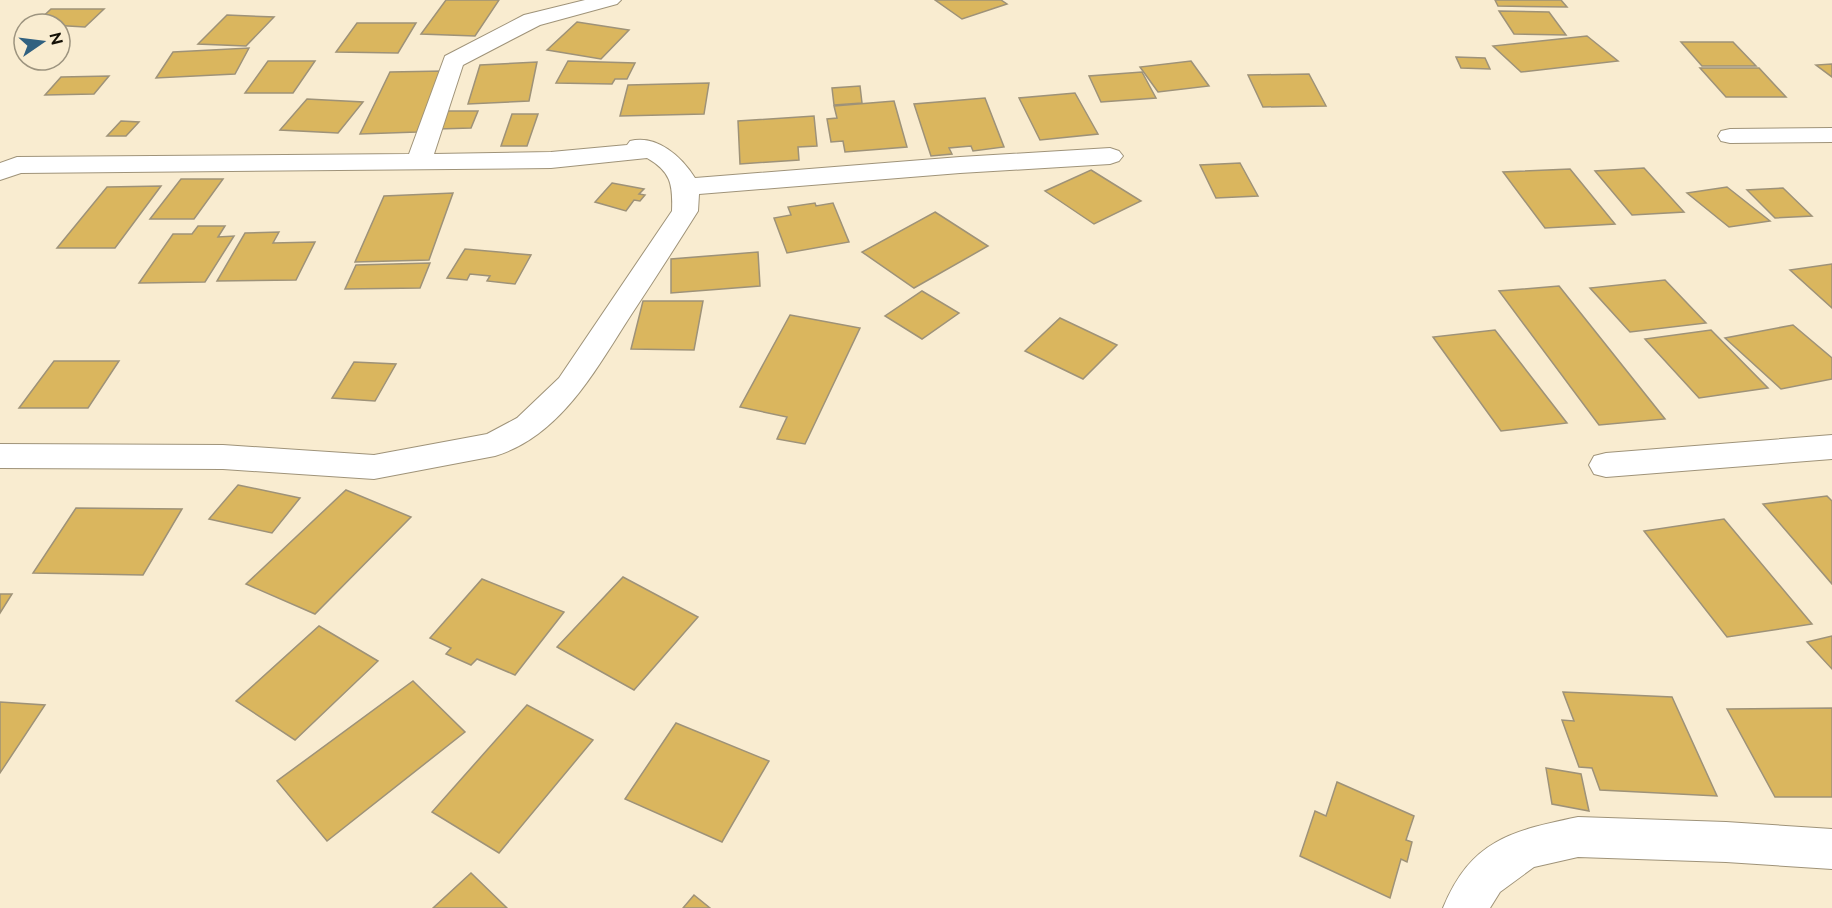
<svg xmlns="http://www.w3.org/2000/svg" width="1832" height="908" viewBox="0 0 1832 908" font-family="Raleway,sans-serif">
<rect width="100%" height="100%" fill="#f9ecd0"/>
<g fill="#dab65e" stroke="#9e9278" stroke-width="1.5">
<polygon points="446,0 499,0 475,36 421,34"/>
<polygon points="935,0 1001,0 1007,4 962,19"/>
<polygon points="1495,0 1561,0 1567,7 1498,6"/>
<polygon points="51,9 104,9 85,27 35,24"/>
<polygon points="1499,11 1549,12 1566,35 1514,34"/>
<polygon points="227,15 274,17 246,46 198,44"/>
<polygon points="577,22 629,30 601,59 547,50"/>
<polygon points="357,23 416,23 398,53 336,52"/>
<polygon points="1587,36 1618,61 1521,72 1493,46"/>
<polygon points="1681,42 1733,42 1756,66 1702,66"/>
<polygon points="249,48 235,74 156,78 173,52"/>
<polygon points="1456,57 1485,58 1490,69 1461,68"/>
<polygon points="268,61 315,61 293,93 245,93"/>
<polygon points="568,61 635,63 627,79 615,79 612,84 556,83"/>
<polygon points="1191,61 1209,86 1158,92 1140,67"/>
<polygon points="537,62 529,101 468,104 480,65"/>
<polygon points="1832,64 1832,77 1816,65"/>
<polygon points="1700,68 1759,68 1786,97 1726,97"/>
<polygon points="443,71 417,132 360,134 390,72"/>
<polygon points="1142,72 1156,98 1101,102 1089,76"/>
<polygon points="1309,74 1326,106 1263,107 1248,75"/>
<polygon points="109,76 94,94 45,95 61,77"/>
<polygon points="709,83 704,114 620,116 628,85"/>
<polygon points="860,86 862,103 834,105 832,88"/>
<polygon points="1075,93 1098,134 1040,140 1019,98"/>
<polygon points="985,98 1004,147 973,151 971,146 949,148 952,154 931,156 914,104"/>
<polygon points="307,99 363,102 338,133 280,130"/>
<polygon points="894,101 907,147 845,152 843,141 831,142 827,119 837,118 834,106"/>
<polygon points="446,111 478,111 471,128 438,129"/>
<polygon points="512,114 538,114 527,146 501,146"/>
<polygon points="814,116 817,146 798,147 799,160 740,164 738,121"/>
<polygon points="121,121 139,122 126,136 107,136"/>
<polygon points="1240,163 1258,196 1216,198 1200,165"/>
<polygon points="1644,168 1684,212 1632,215 1595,171"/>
<polygon points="1570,169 1615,224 1545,228 1503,172"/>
<polygon points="1091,170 1141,201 1094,224 1045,191"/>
<polygon points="181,179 223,179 194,219 150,219"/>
<polygon points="612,183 644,189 639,194 645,195 640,201 634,200 626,211 595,202"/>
<polygon points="161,186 115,248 57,248 107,187"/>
<polygon points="1727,187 1770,221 1729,227 1687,193"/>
<polygon points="1783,188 1812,216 1775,218 1747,190"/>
<polygon points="453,193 429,260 355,262 384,196"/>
<polygon points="815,203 816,206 833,203 849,242 787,253 774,218 791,215 788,207"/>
<polygon points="935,212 988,246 914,288 862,252"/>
<polygon points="198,226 225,226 218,237 234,236 205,282 139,283 173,234 192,234"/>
<polygon points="279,232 273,243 315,242 296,280 217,281 245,233"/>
<polygon points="465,249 531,255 515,284 487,281 490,276 470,274 467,280 447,278"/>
<polygon points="758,252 760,286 671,293 671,259"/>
<polygon points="430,263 420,288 345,289 356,265"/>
<polygon points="1832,264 1832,308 1790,270"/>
<polygon points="1665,280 1706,323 1630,332 1590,288"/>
<polygon points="1559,286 1665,419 1599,425 1499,291"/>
<polygon points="922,291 959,313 922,339 885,316"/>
<polygon points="643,301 703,301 694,350 631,349"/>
<polygon points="790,315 860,328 805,444 777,439 787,417 740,407"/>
<polygon points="1060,318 1117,345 1083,379 1025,351"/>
<polygon points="1793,325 1832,358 1832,379 1781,389 1725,338"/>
<polygon points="1495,330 1567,423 1501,431 1433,337"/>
<polygon points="1711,330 1768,388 1699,398 1645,339"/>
<polygon points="54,361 119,361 88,408 19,408"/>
<polygon points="354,362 396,364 375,401 332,398"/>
<polygon points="238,485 300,498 272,533 209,519"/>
<polygon points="346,490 411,517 315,614 246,584"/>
<polygon points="1827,496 1832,501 1832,584 1763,504"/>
<polygon points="76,508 182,509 143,575 33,573"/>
<polygon points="1724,519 1812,624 1727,637 1644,531"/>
<polygon points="623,577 698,617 634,690 557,647"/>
<polygon points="482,579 564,612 515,675 477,659 471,665 446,654 451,648 430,638"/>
<polygon points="0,594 12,594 0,613"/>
<polygon points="319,626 378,661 295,740 236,701"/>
<polygon points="1832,636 1832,669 1807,642"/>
<polygon points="413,681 465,732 327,841 277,781"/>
<polygon points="1563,692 1672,697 1717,796 1600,790 1592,768 1579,767 1562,720 1574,721"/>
<polygon points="0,702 45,705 0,773"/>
<polygon points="527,705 593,740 499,853 432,812"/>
<polygon points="1832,708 1832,797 1775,797 1727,709"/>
<polygon points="676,723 769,761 722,842 625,799"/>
<polygon points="1546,768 1581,774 1589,811 1552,804"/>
<polygon points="1337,782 1414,816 1406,840 1412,842 1407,862 1401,859 1390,898 1300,856 1315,811 1326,816"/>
<polygon points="471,873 507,908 433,908"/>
<polygon points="694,895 710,908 683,908"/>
</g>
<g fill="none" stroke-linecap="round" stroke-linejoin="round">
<defs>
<g id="minor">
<path d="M585 0H621L617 4 540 25 463 65 434 154 551 152 627 145 630 141C657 134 682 157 695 178L960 157 1110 148 1119 151 1123 156 1119 161 1110 164 960 173 699 194 698 211C676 246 654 280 631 315 596 369 561 436 495 456L374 479 223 469 0 468V444L223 445 374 455 487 434 517 418 559 378 672 211C673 184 671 172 647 158L551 168 21 173 0 180V163L17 157 409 154 445 56 524 15Z"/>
<polygon points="1832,128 1832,142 1730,143 1721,141 1718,136 1721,131 1730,129"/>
<polygon points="1832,435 1832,459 1606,477 1594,474 1589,465 1594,456 1606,453"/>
<path d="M1578 817 1726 822 1832 829V869L1726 862 1578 857 1534 867 1500 892 1490 908H1443C1471 840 1511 831 1578 817Z"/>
</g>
</defs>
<use href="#minor" stroke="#9f9379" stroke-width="2"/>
<use href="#minor" fill="#fff" fill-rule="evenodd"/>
</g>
<g transform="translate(42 42) rotate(76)"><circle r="28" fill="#f9ecd0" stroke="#9d947f" stroke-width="1.5"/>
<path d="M0-4.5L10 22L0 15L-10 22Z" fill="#316180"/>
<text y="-9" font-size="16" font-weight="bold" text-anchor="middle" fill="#141006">N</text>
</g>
</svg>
